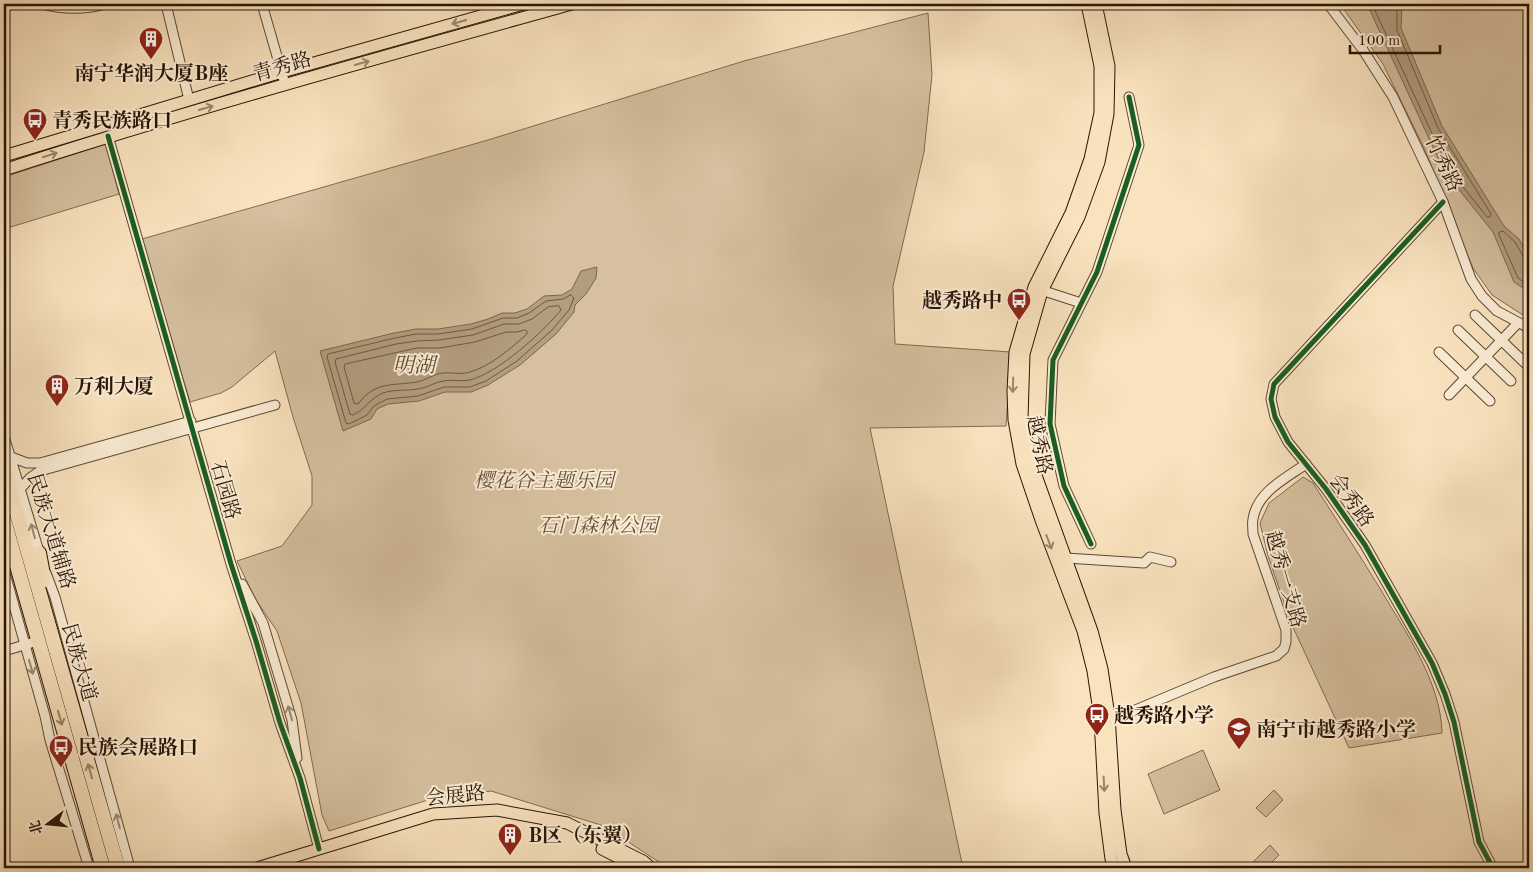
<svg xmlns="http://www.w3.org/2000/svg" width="1533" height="872" viewBox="0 0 1533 872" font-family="'Old Standard TT','Noto Serif SC',serif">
<rect width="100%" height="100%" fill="#f9e3be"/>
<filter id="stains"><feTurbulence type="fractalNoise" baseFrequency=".004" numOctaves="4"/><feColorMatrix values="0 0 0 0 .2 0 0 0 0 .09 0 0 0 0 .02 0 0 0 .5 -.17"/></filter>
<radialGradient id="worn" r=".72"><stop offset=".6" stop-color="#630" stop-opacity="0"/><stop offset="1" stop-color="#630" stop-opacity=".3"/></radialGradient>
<g fill="#d6c09f" stroke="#806a52">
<polygon points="1340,4 1529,4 1529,319 1492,295 1473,268 1424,148 1383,64"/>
<polygon points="928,13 932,75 924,152 893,286 895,344 1011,352 1006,426 870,428 963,868 668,868 604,826 491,791 431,799 329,831 322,815 301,703 277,631 256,600 237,561 282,546 312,505 312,476 293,417 275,351 232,387 221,393 190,402 142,239 488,140 744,61"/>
<polygon points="106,144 119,194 4,229 4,177"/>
<path d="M1303 477 1313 483C1336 519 1359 554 1381 590 1406 633 1441 682 1442 733L1349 748 1291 623 1268 556 1260 523 1269 503Z"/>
<polygon points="1203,750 1220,790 1164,814 1148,774"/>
<polygon points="1274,790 1283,800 1266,817 1256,808"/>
<polygon points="1270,845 1279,855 1266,868 1257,868 1252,863"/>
</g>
<g fill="#b29d7f" stroke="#7b664f">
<polygon points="1367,4 1402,4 1401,28 1442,126 1504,226 1519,239 1529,257 1529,292 1514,282 1493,232 1444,171"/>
<polygon points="597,267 596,278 586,294 575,305 574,312 556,334 520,365 488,385 471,392 445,392 419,401 388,404 377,409 371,419 343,431 320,351 394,333 416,329 438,329 471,324 488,319 502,313 515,313 527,309 544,296 562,295 572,289 581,271"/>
</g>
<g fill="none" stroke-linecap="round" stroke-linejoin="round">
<g stroke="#6e5842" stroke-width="1">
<polyline points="1372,4 1448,168 1487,217 1490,217 1491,214 1438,128 1397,30 1397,4"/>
<polyline points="1529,258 1523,256 1515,242 1503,231 1499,232 1499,235 1518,278 1529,286"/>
<polygon points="571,295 574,298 569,310 552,330 517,361 486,381 470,387 444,387 418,396 387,399 374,406 367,415 349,424 346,423 327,357 328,354 395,338 416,334 438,334 472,329 503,318 517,318 529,313 546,301 563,299"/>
<path d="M559 306 561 310C543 332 498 373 470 380 462 382 452 379 443 381 435 382 427 388 418 389 407 391 394 389 383 393 370 398 365 410 353 415L350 414 335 362 336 359 396 344 417 341 439 340 473 335 504 324H519L532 319 548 307Z"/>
<path d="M525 330 527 331V334C511 348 491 366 470 372 461 375 451 372 443 373 434 374 426 380 417 382 392 386 375 381 358 404L354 403 344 367 345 364 417 348H440L475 342 506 332H517Z"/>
</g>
<defs>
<g id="minor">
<path d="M42 4C64 10 84 10 106 4"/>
<polyline points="166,4 189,100"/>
<polyline points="262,4 285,84"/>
<polyline points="1328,4 1363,50 1393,97 1443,202 1471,279 1482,296 1497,311 1529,328"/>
<polyline points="108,136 231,564 256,641 280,723 300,778 319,849"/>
<polyline points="1443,202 1274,384 1271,399 1275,417 1288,442 1326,489 1365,545 1432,663 1445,694 1454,722 1479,842 1493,868"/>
<polyline points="1038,289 1081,303"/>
<polyline points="1475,315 1526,364"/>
<polyline points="1458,330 1511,381"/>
<polyline points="1439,352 1490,401"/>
<polyline points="1449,395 1518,323"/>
<polyline points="4,436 41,558"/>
<polyline points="11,457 27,463 40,463 191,421"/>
<polyline points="21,488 30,478 40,471 275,405"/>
<polyline points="1091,544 1064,486 1050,424 1053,360 1097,272 1139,145 1129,97"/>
<polyline points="1066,558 1144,563 1150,557 1171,562"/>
<polyline points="4,570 45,716 50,740 89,868"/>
<polyline points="46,573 55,597 130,868"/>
<polyline points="242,584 263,623 292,720 297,758"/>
<polyline points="4,651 31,643"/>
<path d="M1103 717 1133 711 1214 677 1276 656 1284 649 1286 642V630L1253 534C1253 529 1252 523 1253 519 1257 492 1286 478 1306 464"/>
</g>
<g id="major">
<polyline points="1087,4 1100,66 1100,113 1090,159 1071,213 1034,287 1015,352 1013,391 1014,420 1022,464 1041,520 1083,631 1093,671 1100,718 1105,813 1111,859 1115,868"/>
<polyline points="1096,4 1109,66 1108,114 1099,162 1079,217 1042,291 1024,354 1022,419 1033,467 1092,631 1102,669 1109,716 1115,810 1121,854 1126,868"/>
<polyline points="4,156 282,72 523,4"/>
<path d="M4 170C192 109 382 57 572 4"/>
<polyline points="602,849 639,868"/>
<polyline points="257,868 433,814 497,810 567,823 643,861 651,868"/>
</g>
<g id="highway">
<polyline points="4,468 118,868"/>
<polyline points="4,520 103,868"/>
<polyline points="39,553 44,580"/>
</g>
</defs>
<use href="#minor" stroke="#5d4834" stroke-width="11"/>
<use href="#major" stroke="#291406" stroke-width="13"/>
<use href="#highway" stroke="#291406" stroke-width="16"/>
<use href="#minor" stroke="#fbedd5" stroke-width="9"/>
<use href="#major" stroke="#f9e3be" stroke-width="11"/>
<use href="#highway" stroke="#f9e3be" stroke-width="14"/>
<defs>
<g id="cycleway">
<polyline points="108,136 231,564 256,641 280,723 300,778 319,849"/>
<polyline points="1443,202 1274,384 1271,399 1275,417 1288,442 1326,489 1365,545 1432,663 1445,694 1454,722 1479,842 1493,868"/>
<polyline points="1091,544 1064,486 1050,424 1053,360 1097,272 1139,145 1129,97"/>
</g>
</defs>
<use href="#cycleway" stroke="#fbedd5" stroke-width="8"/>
<use href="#cycleway" stroke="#1b5e20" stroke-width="5"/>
</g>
<defs><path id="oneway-shaft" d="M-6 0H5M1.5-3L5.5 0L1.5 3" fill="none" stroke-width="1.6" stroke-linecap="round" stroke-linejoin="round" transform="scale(1.25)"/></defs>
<g stroke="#9b866b">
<use href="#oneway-shaft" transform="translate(459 22) rotate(164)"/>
<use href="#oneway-shaft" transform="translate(362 63) rotate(-16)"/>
<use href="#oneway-shaft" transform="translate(206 108) rotate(-16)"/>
<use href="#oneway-shaft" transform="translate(50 155) rotate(-18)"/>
<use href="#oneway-shaft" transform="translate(1013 385) rotate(92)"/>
<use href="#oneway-shaft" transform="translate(1049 542) rotate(69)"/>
<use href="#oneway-shaft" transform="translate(60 718) rotate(74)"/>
<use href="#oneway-shaft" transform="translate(90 771) rotate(-106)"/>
<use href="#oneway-shaft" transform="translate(1104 784) rotate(87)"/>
</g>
<g stroke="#9c8b78">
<use href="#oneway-shaft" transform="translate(33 531) rotate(-105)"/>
<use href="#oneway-shaft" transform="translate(31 667) rotate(74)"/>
<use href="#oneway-shaft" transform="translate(290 713) rotate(-106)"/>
<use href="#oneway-shaft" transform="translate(118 821) rotate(-104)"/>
</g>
<defs>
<symbol id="building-pin" viewBox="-11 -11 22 30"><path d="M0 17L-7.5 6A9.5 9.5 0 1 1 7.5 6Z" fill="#8f2418" stroke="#fbedd5"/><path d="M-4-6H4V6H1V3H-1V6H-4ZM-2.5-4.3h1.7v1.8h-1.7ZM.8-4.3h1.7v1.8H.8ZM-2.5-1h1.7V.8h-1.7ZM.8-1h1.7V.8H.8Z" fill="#fff"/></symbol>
<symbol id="bus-pin" viewBox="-11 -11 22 30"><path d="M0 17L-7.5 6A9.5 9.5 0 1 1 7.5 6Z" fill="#8f2418" stroke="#fbedd5"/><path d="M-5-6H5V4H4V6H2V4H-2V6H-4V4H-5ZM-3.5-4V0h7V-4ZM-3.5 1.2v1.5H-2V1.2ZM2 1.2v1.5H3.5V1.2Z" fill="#fff"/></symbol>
<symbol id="school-pin" viewBox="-11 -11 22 30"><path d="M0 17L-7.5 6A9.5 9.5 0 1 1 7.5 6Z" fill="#8f2418" stroke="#fbedd5"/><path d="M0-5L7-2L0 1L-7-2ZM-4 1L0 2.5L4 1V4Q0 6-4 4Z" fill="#fff"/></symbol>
</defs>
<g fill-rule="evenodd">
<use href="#building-pin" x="137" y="25" width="28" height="38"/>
<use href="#bus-pin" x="21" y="106" width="28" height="38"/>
<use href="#bus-pin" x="1005" y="286" width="28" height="38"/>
<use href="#building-pin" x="43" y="372" width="28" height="38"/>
<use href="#bus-pin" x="1083" y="701" width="28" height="38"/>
<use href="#school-pin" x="1225" y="715" width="28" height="38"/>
<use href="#bus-pin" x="47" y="733" width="28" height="38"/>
<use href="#building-pin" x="496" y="821" width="28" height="38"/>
</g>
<g text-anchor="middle" stroke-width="4" stroke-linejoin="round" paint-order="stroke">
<g font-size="20" fill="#291406" stroke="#fbedd5">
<text transform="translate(282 66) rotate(-16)" y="7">青秀路</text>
<text transform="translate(1444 163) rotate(65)" y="7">竹秀路</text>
<text transform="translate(1040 445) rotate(78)" y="7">越秀路</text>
<text transform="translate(226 490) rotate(74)" y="7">石园路</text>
<text transform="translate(1352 500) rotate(54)" y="7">会秀路</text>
<text transform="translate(52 531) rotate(73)" y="7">民族大道辅路</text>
<text transform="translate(1286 579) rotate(74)" y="7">越秀一支路</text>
<text transform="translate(80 662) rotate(74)" y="7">民族大道</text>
<text transform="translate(455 795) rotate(-6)" y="7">会展路</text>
</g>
<g font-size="20" font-weight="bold" fill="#291406" stroke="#fbedd5" text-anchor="start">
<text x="151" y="80" text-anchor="middle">南宁华润大厦B座</text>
<text x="52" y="127">青秀民族路口</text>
<text x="1002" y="307" text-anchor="end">越秀路中</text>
<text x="74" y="393">万利大厦</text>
<text x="1114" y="722">越秀路小学</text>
<text x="1256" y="736">南宁市越秀路小学</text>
<text x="78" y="754">民族会展路口</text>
<text x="528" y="842">B区（东翼）</text>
</g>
<g font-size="20" font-style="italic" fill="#66503c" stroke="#fbedd5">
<text x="544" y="487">樱花谷主题乐园</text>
<text x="598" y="532">石门森林公园</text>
</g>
<g font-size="21" font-style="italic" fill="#604b36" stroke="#fbedd5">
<text x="414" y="372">明湖</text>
</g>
</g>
<rect width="1533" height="872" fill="none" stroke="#f9e3be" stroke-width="20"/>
<rect x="5" y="5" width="1523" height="862" fill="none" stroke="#291406" stroke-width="2.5"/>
<rect x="10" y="10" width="1513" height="852" fill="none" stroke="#291406"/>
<g transform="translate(48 824) rotate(254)" stroke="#fbedd5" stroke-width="4" paint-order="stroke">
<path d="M0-4L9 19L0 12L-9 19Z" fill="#291406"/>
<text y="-8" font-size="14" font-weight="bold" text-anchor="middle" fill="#291406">北</text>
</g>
<path d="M1350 45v8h90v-8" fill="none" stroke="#291406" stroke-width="2.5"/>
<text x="1358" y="45" font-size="15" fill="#291406" stroke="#fbedd5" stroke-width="4" paint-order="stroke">100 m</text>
<rect width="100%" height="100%" filter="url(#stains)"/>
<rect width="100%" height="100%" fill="url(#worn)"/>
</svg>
